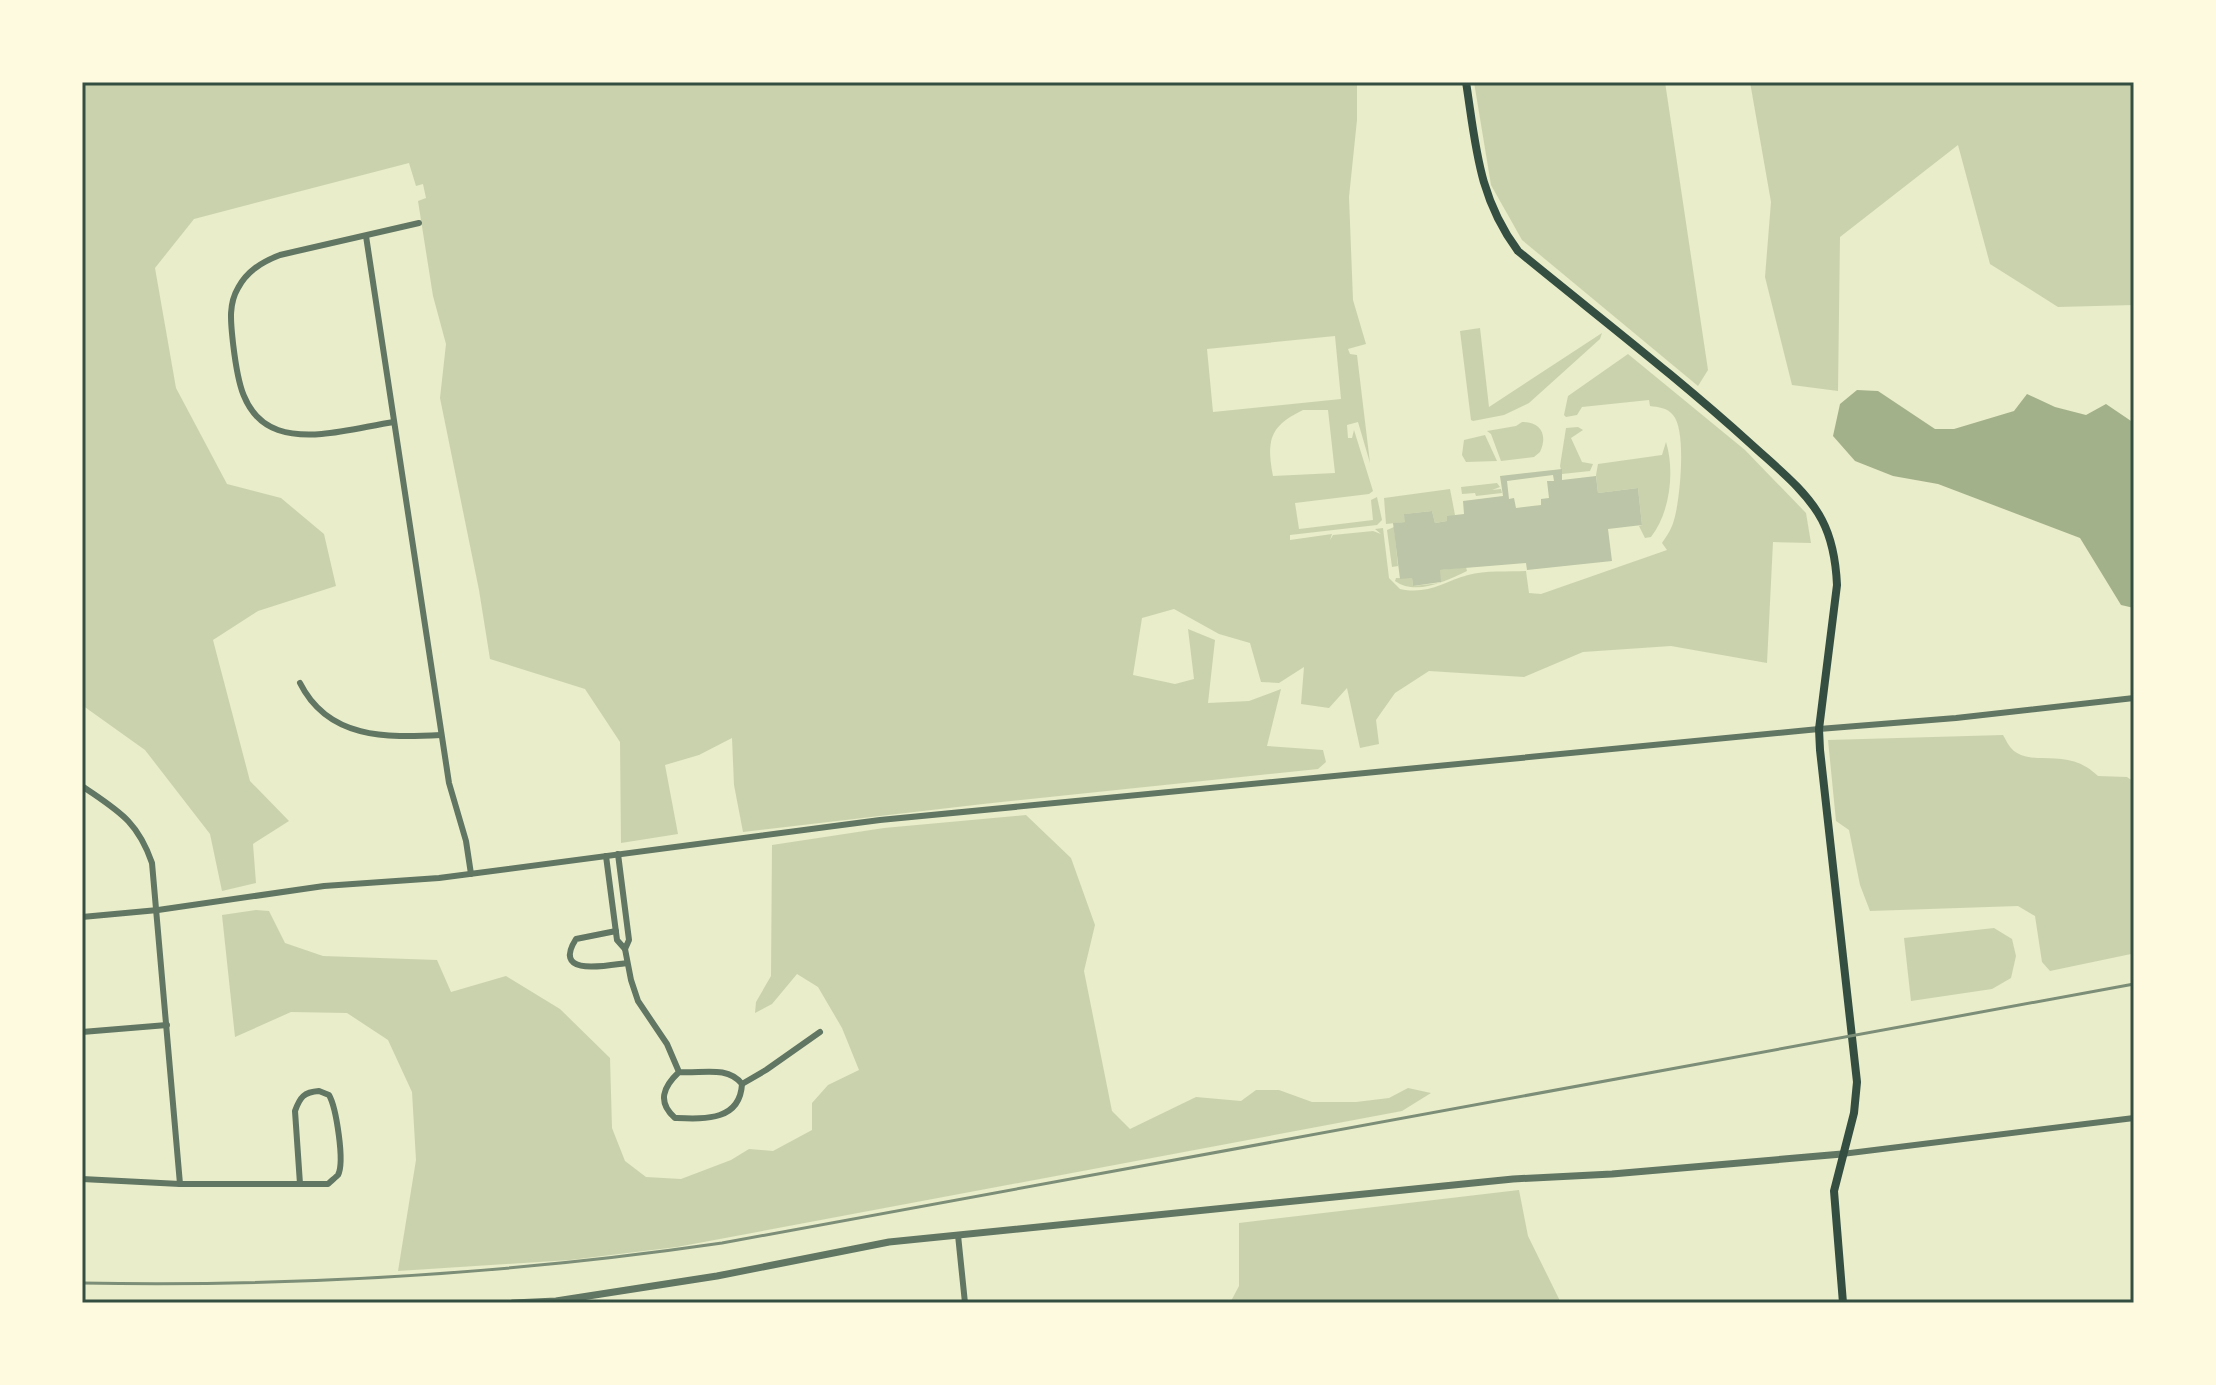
<svg xmlns="http://www.w3.org/2000/svg" width="2216" height="1385" viewBox="0 0 2216 1385" font-family="'Fira Sans Condensed',sans-serif">
<rect width="100%" height="100%" fill="#e9edc9"/>
<g fill="#cad2ad" fill-rule="evenodd">
<path d="M82 82H1357V120L1349 197 1353 300 1366 344 1348 349 1350 354 1357 355 1370 463 1358 422 1347 425 1348 438H1352L1354 430 1373 491 1369 494 1295 503 1299 529 1373 520 1371 500 1377 497 1382 520 1377 525 1290 535V540L1332 534 1330 540 1333 535 1373 531 1381 534 1375 529 1383 528 1389 578 1400 589C1428 595 1443 582 1468 575 1485 570 1509 572 1526 571L1529 593 1541 594 1667 550 1662 543C1667 536 1672 528 1674 520 1680 501 1687 430 1673 415 1668 408 1658 407 1650 406L1649 400 1582 407 1577 415 1566 417 1564 415 1568 396 1628 354 1745 450 1806 513 1811 543 1773 542 1767 663 1671 646 1583 652 1524 677 1429 671 1395 693 1376 720 1379 744 1360 748 1347 688 1329 708 1301 704 1304 667 1279 683 1261 682 1250 643 1219 634 1174 609 1142 618 1133 675 1175 684 1194 679 1188 629 1215 640 1208 703 1249 701 1281 689 1267 746 1323 750 1326 762 1318 769 983 804 743 832 734 785 732 738 699 755 665 765 678 834 621 843 620 742 585 689 490 659 479 590 440 398 446 344 433 296 418 201 426 198 423 184 416 186 409 163 194 219 155 268 176 388 227 484 281 498 324 534 336 586 258 611 213 640 250 781 289 821 253 844 256 883 222 891 210 834 145 750 82 705ZM1335 336 1341 399 1213 412 1207 349ZM1303 410H1328L1335 473 1273 476C1266 440 1270 426 1303 410Z"/>
<polygon points="1474,82 1665,82 1708,370 1698,386 1522,240 1491,185"/>
<polygon points="1750,82 2134,82 2134,305 2058,307 1990,264 1958,145 1840,237 1838,391 1792,385 1765,277 1771,202"/>
<polygon points="1480,328 1489,407 1602,333 1600,339 1529,403 1504,415 1473,421 1471,420 1460,331"/>
<path d="M1522 422C1541 422 1548 435 1540 452L1534 457 1501 461 1491 434 1487 431 1516 426Z"/>
<polygon points="1578,427 1583,430 1571,438 1582,462 1593,464 1590,471 1562,474 1560,466 1566,428"/>
<polygon points="1485,435 1497,461 1466,462 1462,455 1464,440"/>
<path d="M1666 442C1675 471 1670 513 1651 537L1645 538 1639 526 1642 525 1638 488 1598 493 1596 475 1598 464 1662 455Z"/>
<polygon points="1497,483 1500,487 1492,490 1501,489 1502,493 1476,496 1475,493 1462,494 1461,487"/>
<polygon points="1450,489 1455,515 1447,521 1435,523 1432,511 1405,514 1405,522 1386,524 1384,498"/>
<polygon points="1394,527 1398,566 1392,567 1387,530"/>
<path d="M1466 567 1467 571C1446 581 1416 596 1395 581L1396 578H1412L1413 586 1440 583V570Z"/>
<path d="M2003 735C2006 740 2009 747 2014 751 2035 767 2067 746 2098 776L2127 777 2134 782V952L2131 954 2050 971 2042 962 2035 916 2018 906 1870 911 1860 885 1849 830 1836 821 1828 740Z"/>
<polygon points="1026,815 1071,858 1095,925 1084,971 1112,1111 1130,1129 1196,1097 1241,1101 1256,1090 1279,1090 1312,1102 1356,1102 1389,1098 1408,1088 1431,1093 1402,1111 677,1247 570,1260 398,1271 416,1160 412,1092 388,1040 347,1013 291,1012 235,1037 222,915 256,910 269,911 285,943 323,956 437,960 451,992 506,976 560,1009 610,1058 612,1128 625,1161 646,1177 681,1179 731,1160 749,1149 773,1151 812,1130 812,1103 828,1085 859,1070 842,1028 818,987 797,974 772,1004 755,1013 756,1002 771,976 772,845 884,828"/>
<polygon points="1994,928 2012,939 2016,956 2011,978 1992,989 1911,1001 1904,938"/>
<polygon points="1519,1190 1528,1236 1561,1303 1230,1303 1239,1286 1239,1223"/>
</g>
<polygon fill="#a3b18a" points="1857,390 1878,391 1935,429 1954,429 2014,411 2027,394 2055,407 2086,415 2106,404 2134,423 2134,608 2121,605 2080,538 1938,484 1893,476 1855,461 1833,436 1840,404"/>
<path fill="#bcc5a7" fill-rule="evenodd" d="M1562 469V480L1596 476 1598 493 1638 488 1642 525 1608 529 1612 561 1527 570 1526 563 1440 570 1441 582 1413 586 1412 578 1400 579 1393 523 1405 522 1404 514 1432 511 1435 523 1447 521V516L1464 514 1463 501 1503 496 1500 476ZM1553 475 1554 481H1547L1549 498 1541 499V505L1516 508 1514 498 1509 499 1507 481Z"/>
<g fill="none" stroke-linecap="round" stroke-linejoin="round">
<g stroke="#617663" stroke-width="6">
<polyline points="366,236 449,783 466,841 471,874"/>
<path d="M394 422C359 427 313 442 278 430 241 417 237 376 233 343 231 324 228 305 238 288 247 271 262 262 280 255L419 223"/>
<path d="M300 683C328 739 386 738 441 735"/>
<path d="M82 786C118 811 137 820 152 863L180 1184"/>
<polyline points="606,856 617,940 625,949 629,940 618,854"/>
<polyline points="82,917 158,910 324,886 439,878 880,820 1819,729 1956,718 2134,698"/>
<path d="M616 931 576 939C551 978 609 965 627 963"/>
<path d="M625 949 631 980 638 1001 667 1044 679 1072C663 1087 657 1102 675 1118 705 1119 740 1121 742 1084 727 1065 701 1074 679 1072"/>
<polyline points="82,1032 167,1025"/>
<polyline points="742,1084 766,1070 820,1032"/>
<path d="M319 1091 329 1095C336 1107 345 1162 338 1175 337 1176 329 1183 328 1184H300L295 1111C300 1097 304 1092 319 1091Z"/>
<polyline points="1842,1154 2134,1118"/>
<polyline points="82,1179 180,1184 300,1184"/>
<polyline points="958,1235 965,1303"/>
</g>
<polyline stroke="#617663" stroke-width="7" points="513,1303 556,1301 717,1276 889,1242 1513,1179 1612,1174 1842,1154"/>
<path stroke="#344e41" stroke-width="8" d="M1466 82C1476 146 1478 197 1518 251 1596 315 1677 377 1752 445 1776 467 1807 491 1822 520 1833 541 1836 563 1837 585L1819 729 1820 750 1857 1082 1854 1113 1834 1191 1843 1303"/>
<path stroke="#7c8e77" stroke-width="3" d="M82 1283C297 1287 509 1274 722 1243L2134 984"/>
</g>
<rect width="2216" height="1385" fill="none" stroke="#fefae0" stroke-width="168"/>
<rect x="84" y="84" width="2048" height="1217" fill="none" stroke="#344e41" stroke-width="3"/>
</svg>
